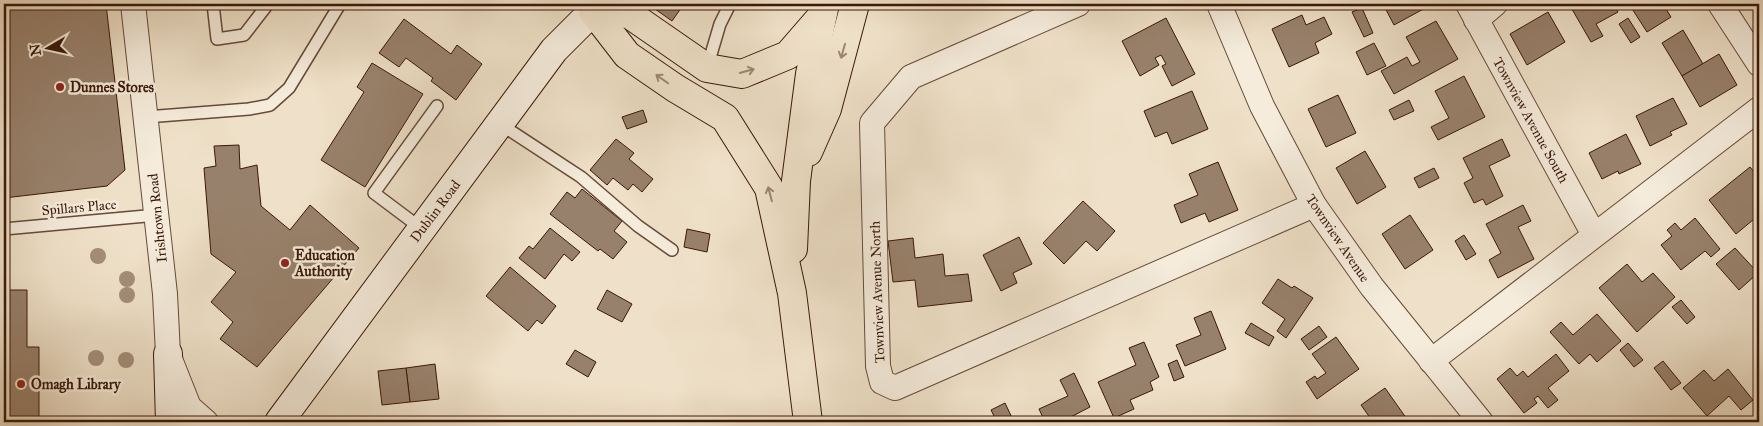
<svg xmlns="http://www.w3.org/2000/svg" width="1763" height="426" viewBox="0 0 1763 426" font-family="'IM FELL Great Primer',serif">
<rect width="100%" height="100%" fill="#efe1c9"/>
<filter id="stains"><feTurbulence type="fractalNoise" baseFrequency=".004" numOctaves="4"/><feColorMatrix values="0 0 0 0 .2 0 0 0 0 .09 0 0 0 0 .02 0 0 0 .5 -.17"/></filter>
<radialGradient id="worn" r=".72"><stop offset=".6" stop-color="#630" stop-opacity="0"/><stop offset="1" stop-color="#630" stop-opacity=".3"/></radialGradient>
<g fill="#98816c" stroke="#3a1808">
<polygon points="4,4 106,4 125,170 107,186 4,198"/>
<polygon points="648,4 684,4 672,21"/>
<polygon points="1383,4 1428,4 1429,6 1394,25"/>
<polygon points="1569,4 1613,4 1618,12 1596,24 1603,36 1591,42"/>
<polygon points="1629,4 1663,4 1671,17 1647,32"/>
<polygon points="1362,8 1373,33 1364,37 1352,12"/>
<polygon points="1548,12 1565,42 1527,65 1510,34"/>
<polygon points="1302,15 1306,25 1324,17 1332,34 1315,43 1319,53 1289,67 1272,29"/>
<polygon points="1166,18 1195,74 1172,86 1162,66 1166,64 1161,55 1155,58 1159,65 1140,76 1122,41"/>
<polygon points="1628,18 1640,37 1631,43 1619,24"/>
<polygon points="404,19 451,54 457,45 482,64 456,100 431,81 433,78 406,58 399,67 379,53"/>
<polygon points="1436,21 1458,59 1394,94 1381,71 1407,57 1412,66 1420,62 1406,37"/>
<polygon points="1683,30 1703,64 1682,76 1662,43"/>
<polygon points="1374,43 1386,66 1367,75 1356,52"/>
<polygon points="1719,54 1737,85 1700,107 1682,76"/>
<polygon points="372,63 423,94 365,187 321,160 364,92 357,87"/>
<polygon points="1464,76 1485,117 1438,140 1431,127 1449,118 1435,91"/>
<polygon points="1192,91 1208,129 1172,144 1167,132 1155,137 1144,111"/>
<polygon points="1338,95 1356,133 1326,147 1308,109"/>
<polygon points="1673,98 1687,124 1670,132 1672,135 1650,146 1636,116"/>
<polygon points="1409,100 1414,111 1394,120 1389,110"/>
<polygon points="643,110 647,122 627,129 622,117"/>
<polygon points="1626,134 1641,164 1619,174 1618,171 1602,179 1589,153"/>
<polygon points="616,139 634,153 629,159 653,179 642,192 633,184 628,190 613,178 607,185 590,170"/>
<polygon points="1502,139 1510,156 1489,166 1503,196 1486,205 1483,199 1474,203 1464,183 1473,178 1463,158"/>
<polygon points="239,145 240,169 257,165 261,206 290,230 310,205 359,248 257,367 220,339 233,322 211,302 236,272 211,254 204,168 216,166 214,146"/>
<polygon points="1365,151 1386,187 1357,204 1336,168"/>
<polygon points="1218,162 1238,210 1209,222 1205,213 1181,223 1174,205 1198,195 1189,174"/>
<polygon points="1750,167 1759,178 1759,215 1736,234 1709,200"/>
<polygon points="1434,168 1439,178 1419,188 1414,178"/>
<polygon points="582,189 622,221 614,231 627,242 613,259 600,249 598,251 550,214 567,192 575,198"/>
<polygon points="1083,201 1115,231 1097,251 1086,241 1064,264 1043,243"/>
<polygon points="1523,205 1531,221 1518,227 1534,259 1498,278 1489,260 1501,253 1486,224"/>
<polygon points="1410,215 1433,250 1405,269 1382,234"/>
<polygon points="1695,218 1720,249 1711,257 1705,251 1681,270 1661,245 1672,236 1667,230 1675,223 1681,230"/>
<polygon points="550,228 580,252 572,261 564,254 545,279 519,258 529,246 533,249"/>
<polygon points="687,229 710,234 707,252 684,247"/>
<polygon points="1464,235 1476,254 1466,260 1455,241"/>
<polygon points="1019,237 1032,264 1013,273 1017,283 1001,291 983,255"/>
<polygon points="913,238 915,258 943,254 945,276 968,274 972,301 918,307 915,280 893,282 888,241"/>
<polygon points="1735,248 1758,273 1739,290 1716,264"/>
<polygon points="1627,264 1642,282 1653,273 1675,297 1637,332 1599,288"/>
<polygon points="510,267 556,306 542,324 537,320 528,331 486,296"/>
<polygon points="1278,279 1292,288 1294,286 1313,298 1286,338 1277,331 1285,319 1262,303"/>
<polygon points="4,290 27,290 27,347 39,347 39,422 4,422"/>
<polygon points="607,290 632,304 622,322 597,309"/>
<polygon points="1681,300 1695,317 1687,324 1672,307"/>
<polygon points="1211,311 1226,349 1185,366 1176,345 1201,335 1194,318"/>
<polygon points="1597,314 1621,341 1597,362 1590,354 1579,364 1550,332 1561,322 1573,335"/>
<polygon points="1251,323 1274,337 1269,346 1245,333"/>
<polygon points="1319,326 1327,337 1309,350 1301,339"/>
<polygon points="1336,337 1359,369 1317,399 1306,382 1315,376 1317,379 1326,373 1312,354"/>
<polygon points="1144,342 1159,377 1150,382 1153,390 1130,400 1134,409 1114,418 1098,382 1136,365 1129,348"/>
<polygon points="1628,343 1643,360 1634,367 1620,350"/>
<polygon points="575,350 596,362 588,377 566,364"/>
<polygon points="1556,354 1569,371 1548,388 1558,400 1548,408 1538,396 1534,399 1537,403 1524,413 1497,379 1510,368 1517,376 1523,371 1528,377"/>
<polygon points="1177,360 1184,377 1174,381 1168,364"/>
<polygon points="1663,361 1681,383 1671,390 1654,368"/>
<polygon points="435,364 439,399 410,402 406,368"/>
<polygon points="406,368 410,402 382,405 378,371"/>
<polygon points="1728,369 1753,400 1741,410 1729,396 1707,416 1683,388 1704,370 1714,381"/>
<polygon points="1074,373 1090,407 1067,419 1068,422 1045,422 1039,409 1068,396 1060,380"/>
<polygon points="1385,388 1409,422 1373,422 1361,405"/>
<polygon points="1005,403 1014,422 997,422 991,410"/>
<polygon points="1677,417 1682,422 1670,422"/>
</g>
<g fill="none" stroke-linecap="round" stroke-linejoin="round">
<defs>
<g id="lane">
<polyline points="213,4 217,39 244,35 268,4"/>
<polyline points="707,68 720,24 730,4"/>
<polyline points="146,117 249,109 270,105 289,88 340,4"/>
<polyline points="500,124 581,177 638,226 672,250"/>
<polyline points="4,229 157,215"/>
<polyline points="422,229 374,193 437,106"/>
</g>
<g id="street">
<polyline points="133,4 165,294 168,354 189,407 206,422"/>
<polyline points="1078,4 911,77 872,123 878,366 882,382 895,388 1314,205"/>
<polyline points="1219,4 1262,106 1314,205 1372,287 1481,422"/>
<polyline points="1468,4 1594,235"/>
<polyline points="1720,4 1759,64"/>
<polyline points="1476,20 1495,4"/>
<polyline points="1431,361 1759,109"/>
</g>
<g id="secondary">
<polyline points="168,354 170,422"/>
<polyline points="279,422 554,50 593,11 597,4"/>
</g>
<g id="highway">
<polyline points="593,11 627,55 675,88 725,118 769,188 792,293 808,422"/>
<polyline points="593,11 629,14 707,68 742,74 788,55 821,17"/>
<polyline points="808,152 827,109 855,4"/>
<polyline points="793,249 796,181 810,74 825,4"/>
</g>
</defs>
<use href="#lane" stroke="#674a38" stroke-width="14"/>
<use href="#street" stroke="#674a38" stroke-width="26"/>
<use href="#secondary" stroke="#3a1808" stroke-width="30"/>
<use href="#highway" stroke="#3a1808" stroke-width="30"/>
<use href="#lane" stroke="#f5ecdc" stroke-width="11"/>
<use href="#street" stroke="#f5ecdc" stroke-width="24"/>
<use href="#secondary" stroke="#f5ecdc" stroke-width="28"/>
<use href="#highway" stroke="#efe1c9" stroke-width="28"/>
</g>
<g fill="#a48e79">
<circle cx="98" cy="256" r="8"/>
<circle cx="127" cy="279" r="8"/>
<circle cx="127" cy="295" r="8"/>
<circle cx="96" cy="358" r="8"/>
<circle cx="126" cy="360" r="8"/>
</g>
<defs><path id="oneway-shaft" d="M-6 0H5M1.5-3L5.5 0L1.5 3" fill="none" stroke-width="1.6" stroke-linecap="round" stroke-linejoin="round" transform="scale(1.25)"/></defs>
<g stroke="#9e8772">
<use href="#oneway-shaft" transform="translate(843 51) rotate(106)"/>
<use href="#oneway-shaft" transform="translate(747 71) rotate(-16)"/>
<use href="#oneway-shaft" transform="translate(662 79) rotate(-145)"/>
<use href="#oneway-shaft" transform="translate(770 194) rotate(-105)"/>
</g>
<g fill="#8f2418" stroke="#f5ecdc" stroke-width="2">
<circle cx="60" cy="87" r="5"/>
<circle cx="285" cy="263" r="5"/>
<circle cx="21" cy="384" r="5"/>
</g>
<g text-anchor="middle" stroke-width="5" stroke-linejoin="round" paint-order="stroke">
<g font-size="14" font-weight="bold" fill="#3a1808" stroke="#f5ecdc" text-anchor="start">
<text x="70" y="92">Dunnes Stores</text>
<text x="295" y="260">Education<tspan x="295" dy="16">Authority</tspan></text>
<text x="31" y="389">Omagh Library</text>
</g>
<g font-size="14" fill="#3a1808" stroke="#f5ecdc">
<text transform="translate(1531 120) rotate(61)" y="5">Townview Avenue South</text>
<text transform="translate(79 207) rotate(-5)" y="5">Spillars Place</text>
<text transform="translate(435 211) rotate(-53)" y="5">Dublin Road</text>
<text transform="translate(157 218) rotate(-96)" y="5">Irishtown Road</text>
<text transform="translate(1338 238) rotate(56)" y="5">Townview Avenue</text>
<text transform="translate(877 292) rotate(-92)" y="5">Townview Avenue North</text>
</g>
</g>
<rect width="1763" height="426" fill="none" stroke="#efe1c9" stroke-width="20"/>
<rect x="5" y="5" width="1753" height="416" fill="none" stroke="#3a1808" stroke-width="2.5"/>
<rect x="10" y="10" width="1743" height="406" fill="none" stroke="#3a1808"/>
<g transform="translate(48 48) rotate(261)" stroke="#f5ecdc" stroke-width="4" paint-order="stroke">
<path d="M0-4L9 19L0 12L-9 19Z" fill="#3a1808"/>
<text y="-8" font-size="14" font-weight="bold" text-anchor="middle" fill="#3a1808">N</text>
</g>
<rect width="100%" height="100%" filter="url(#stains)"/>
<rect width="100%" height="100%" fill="url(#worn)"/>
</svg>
